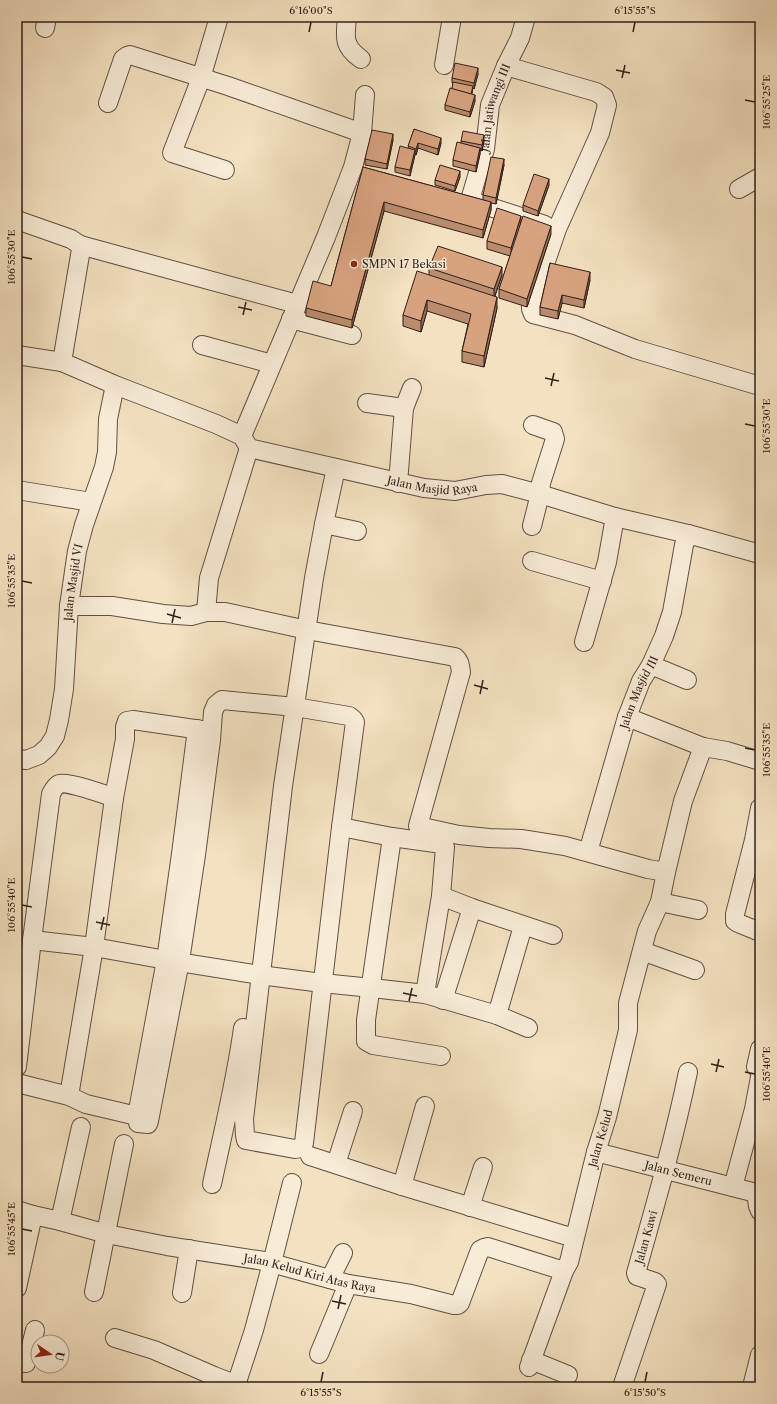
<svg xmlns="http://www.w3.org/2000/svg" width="777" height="1404" viewBox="0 0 777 1404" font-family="'Libre Caslon Text',serif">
<rect width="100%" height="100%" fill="#f4e1c1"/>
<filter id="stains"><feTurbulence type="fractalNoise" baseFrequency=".005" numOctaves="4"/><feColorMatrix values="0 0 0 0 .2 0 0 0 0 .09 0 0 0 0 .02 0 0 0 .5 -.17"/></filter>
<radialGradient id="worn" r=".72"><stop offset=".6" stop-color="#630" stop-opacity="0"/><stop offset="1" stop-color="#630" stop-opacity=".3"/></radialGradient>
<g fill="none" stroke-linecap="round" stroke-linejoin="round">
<defs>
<g id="minor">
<polyline points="219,17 201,78 172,153 225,170"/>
<path d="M347 17C345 38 343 46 361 59"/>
<polyline points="45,28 47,17"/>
<polyline points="444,65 452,17"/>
<polyline points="506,66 596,92 604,97 607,105 600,133 557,229 531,305 531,309 533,314 575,325 635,349 760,386"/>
<polyline points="108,103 123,59 127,56 130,55 228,86 362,133"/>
<polyline points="739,189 760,177"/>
<polyline points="469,200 545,225"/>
<path id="s1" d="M470 200 485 149 490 105 506 66 520 38 526 17"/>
<path id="s2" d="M17 220 71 239 80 245 81 249 62 362 115 385 216 424 242 436 249 448 424 488 455 491 486 485 502 484 540 494 615 517 688 534 760 554"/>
<polyline points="80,245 297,304"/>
<polyline points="291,319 352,335"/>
<polyline points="202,345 272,364"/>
<polyline points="17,355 62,362"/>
<polyline points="367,403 404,408"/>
<polyline points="242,436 326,237 353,167 362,133 365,95"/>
<polyline points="398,483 404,408 412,388"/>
<polyline points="17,490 91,502"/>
<polyline points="324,524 357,531"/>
<polyline points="532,526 540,494 541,483 555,439 553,432 533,425"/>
<polyline points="532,561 602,581"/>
<path d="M69 606H112L163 614 191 616 206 612H225L307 630 455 657C460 661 460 666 461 672L418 826 459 835 489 838 521 839 565 846 648 869 666 872"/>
<polyline points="206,612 209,578 249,448"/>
<polyline points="584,642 607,562 615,517"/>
<polyline points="651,665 687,680"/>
<polyline points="627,717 703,747 727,751 760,761"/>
<polyline points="197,729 181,854 166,960 137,1116 138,1123 148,1124 149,1121 180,961 196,855 211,740 213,712 216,705 222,700 295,707 349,716 353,719 355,722 341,827 304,1143 301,1148 295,1149 246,1140 245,1135 244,1119 283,786 314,578 324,524 336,468"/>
<path id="s3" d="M17 759 26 760 39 755 48 747 55 736 59 720 64 689 69 606 77 551 84 525 104 467 107 452 108 419 115 385"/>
<polyline points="760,808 754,840 735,914 735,921 738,923 760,932"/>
<polyline points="341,827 392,837 442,844 445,847 441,896 425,994"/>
<polyline points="392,837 366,1020 366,1041 373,1045 441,1056"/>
<path id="s4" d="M588 852 627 717 641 681 651 665 664 636 672 612 684 545 688 534"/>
<polyline points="441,896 472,908 553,935"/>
<polyline points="660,902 698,910"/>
<polyline points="32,940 94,947 166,960 260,975 322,983 372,988 425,994 497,1015 528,1028"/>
<polyline points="642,951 695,970"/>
<polyline points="443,1000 472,908"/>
<polyline points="497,1015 523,926"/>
<polyline points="760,1049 756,1067 760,1068"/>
<path d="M17 1067 32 940 51 794C53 790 55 786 59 784 67 781 104 794 114 798"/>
<polyline points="17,1083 69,1096 86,1104 137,1116"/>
<polyline points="69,1096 94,947 114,798 125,739 125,727 127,721 133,720 208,731"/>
<path id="s5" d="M596 1152 760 1194"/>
<polyline points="310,1156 402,1186 574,1238"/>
<polyline points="336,1164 353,1111"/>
<path d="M212 1184C223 1132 236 1080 243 1028"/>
<polyline points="402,1186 425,1106"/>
<polyline points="733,1187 754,1109 760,1077"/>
<polyline points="756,1193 758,1206 760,1211"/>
<polyline points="470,1207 483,1167"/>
<path id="s6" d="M17 1210 33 1215 60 1221 107 1234 167 1246 264 1261 348 1284 411 1294 454 1305H458L460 1303 480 1250 484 1248 488 1247 564 1271"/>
<polyline points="60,1221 81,1127"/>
<polyline points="330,1279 343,1253"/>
<polyline points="17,1288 33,1215"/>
<polyline points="94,1292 124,1144"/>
<polyline points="182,1293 189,1249"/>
<polyline points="115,1338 154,1350 214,1376 232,1383 238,1379 254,1330 272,1263 292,1183"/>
<polyline points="319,1354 348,1284"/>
<polyline points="531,1360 568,1375"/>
<polyline points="17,1362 26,1363 28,1358 35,1330"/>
<path id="s7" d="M529 1367 564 1271 569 1262 596 1152 607 1117 628 1030V1003L647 931 660 902 666 872 683 801 703 747"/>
<path id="s8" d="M622 1387 657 1284 655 1282 637 1276 636 1273C655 1206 674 1140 688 1072"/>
<polyline points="752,1387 760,1355"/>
</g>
</defs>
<use href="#minor" stroke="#625042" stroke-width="20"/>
<use href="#minor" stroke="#f8ecd7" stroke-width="18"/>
</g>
<g fill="#b98c6d" stroke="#321f17">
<polygon points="478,74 474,89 473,88 472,94 475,101 470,117 445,110 445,105 452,89 453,84 452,83 452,78"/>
<polygon points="414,129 441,143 438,155 418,148 416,155 415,154 410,176 395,172 395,167 408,148"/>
<polygon points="393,140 387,169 365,165 365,159"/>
<polygon points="461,141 484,141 482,151 480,150 480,154 476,172 453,166 453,160 461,143"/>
<polygon points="504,165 496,204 491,203 491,210 483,238 384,211 352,328 306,316 306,308 331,286 363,167 483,200 483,195"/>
<polygon points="460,177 455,191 435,185 435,180"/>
<polygon points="549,185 538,216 523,211 523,205"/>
<polygon points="521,223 551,234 527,307 499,298 499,289 510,256 487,249 487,241"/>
<polygon points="550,263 590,280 584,308 562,303 558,319 540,315 540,307"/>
<polygon points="429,268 502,275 495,296 497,308 484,367 462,362 462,351 468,324 427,311 421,332 403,326 403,315 429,275"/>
</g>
<g fill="#967259" stroke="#321f17">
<polygon points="478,68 478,74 474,89 474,83"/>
<polygon points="475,95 475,101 470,117 470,112"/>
<polygon points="393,134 393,140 387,169 387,164"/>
<polygon points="484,135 484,141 482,151 482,145"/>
<polygon points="441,138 441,143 438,155 438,149"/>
<polygon points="418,143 418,148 416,155 416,149"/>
<polygon points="480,148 480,154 476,172 476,166"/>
<polygon points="415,150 415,155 410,176 410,170"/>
<polygon points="504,159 504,165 496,204 496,198"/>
<polygon points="460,171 460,177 455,191 455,186"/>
<polygon points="549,179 549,185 538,216 538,211"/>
<polygon points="384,202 384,211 352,328 352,320"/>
<polygon points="491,202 491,210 483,238 483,230"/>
<polygon points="521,216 521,224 511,257 511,248"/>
<polygon points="551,226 551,234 527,307 527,299"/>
<polygon points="502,267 502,275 494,298 494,289"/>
<polygon points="590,272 590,280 584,308 584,300"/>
<polygon points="562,295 562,303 558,319 558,311"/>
<polygon points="497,297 497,308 484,367 484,356"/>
<polygon points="427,300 427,311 421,332 421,321"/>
</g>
<g fill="#d7a37f" stroke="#321f17">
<polygon points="455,63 478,68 474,83 452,78"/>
<polygon points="453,82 473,86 471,94 452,89"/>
<polygon points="450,88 475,95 470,112 445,105"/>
<polygon points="414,129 441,138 438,149 418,143 416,149 408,146"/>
<polygon points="372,130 393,134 387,164 365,159"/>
<polygon points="463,131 484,135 482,145 461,141"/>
<polygon points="457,142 480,148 476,166 453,160"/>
<polygon points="400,146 415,150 410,170 395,167"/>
<polygon points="491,157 504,159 496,198 483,195"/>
<polygon points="440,165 460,171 455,186 435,180"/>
<polygon points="363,167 491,202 483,230 384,202 352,320 306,308 313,281 331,286"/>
<polygon points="534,174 549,179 538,211 523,205"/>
<polygon points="497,208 521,216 511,248 487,241"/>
<polygon points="523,216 551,226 527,299 499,289"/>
<polygon points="438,246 502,267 494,289 429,268"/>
<polygon points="550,263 590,272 584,300 562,295 558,311 540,307"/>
<polygon points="417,271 497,297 484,356 462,351 471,314 427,300 421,321 403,315"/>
</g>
<path fill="none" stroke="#321f17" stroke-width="1.5" d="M309 32 311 22M633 32 635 22M616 70 630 73M622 78 625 65M745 100 755 102M22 257 32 259M238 307 252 310M243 315 246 302M545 378 559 381M551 386 554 373M745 424 755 426M22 581 32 583M167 614 181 618M172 623 175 609M474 685 488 689M480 694 483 680M745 748 755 750M22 905 32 907M96 922 110 925M101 930 104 917M403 993 417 996M409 1001 412 988M711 1064 724 1067M716 1072 719 1059M745 1072 755 1074M22 1229 32 1231M332 1301 346 1304M338 1309 341 1295M321 1382 323 1372M645 1382 647 1372"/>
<circle fill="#8f2418" stroke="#f8ecd7" stroke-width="1.5" cx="354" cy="264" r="4"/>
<g text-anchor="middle" stroke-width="3" stroke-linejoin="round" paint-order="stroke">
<g font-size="11" fill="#321f17" stroke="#f8ecd7">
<text dy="4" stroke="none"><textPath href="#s1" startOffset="96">Jalan Jatiwangi III</textPath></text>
<text dy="4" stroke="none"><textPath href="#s2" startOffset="583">Jalan Masjid Raya</textPath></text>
<text dy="4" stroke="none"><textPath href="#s3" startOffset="203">Jalan Masjid VI</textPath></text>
<text dy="4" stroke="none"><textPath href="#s4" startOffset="168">Jalan Masjid III</textPath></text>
<text dy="4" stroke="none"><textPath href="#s7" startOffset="240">Jalan Kelud</textPath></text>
<text dy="4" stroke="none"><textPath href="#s5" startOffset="85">Jalan Semeru</textPath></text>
<text dy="4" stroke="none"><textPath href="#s8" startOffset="171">Jalan Kawi</textPath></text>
<text dy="4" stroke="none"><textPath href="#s6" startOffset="300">Jalan Kelud Kiri Atas Raya</textPath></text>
</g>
<g font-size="11" fill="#321f17" stroke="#f8ecd7" text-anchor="start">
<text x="362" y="268">SMPN 17 Bekasi</text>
</g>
</g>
<rect width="777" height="1404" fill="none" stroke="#f4e1c1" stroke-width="44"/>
<g transform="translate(50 1354) rotate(103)"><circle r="19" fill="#f8ecd7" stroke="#a99a8a"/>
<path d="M0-3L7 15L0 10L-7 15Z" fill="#8f2418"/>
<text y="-6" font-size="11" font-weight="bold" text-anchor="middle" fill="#321f17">U</text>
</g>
<rect x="22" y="22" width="733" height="1360" fill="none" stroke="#321f17" stroke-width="1.5"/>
<g font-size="10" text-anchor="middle" fill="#321f17">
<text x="311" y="14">6°16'00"S</text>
<text x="635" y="14">6°15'55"S</text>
<text transform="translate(766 102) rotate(-90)" y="4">106°55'25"E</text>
<text transform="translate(11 257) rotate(-90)" y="4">106°55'30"E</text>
<text transform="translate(766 426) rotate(-90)" y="4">106°55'30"E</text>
<text transform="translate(11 581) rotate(-90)" y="4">106°55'35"E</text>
<text transform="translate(766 750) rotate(-90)" y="4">106°55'35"E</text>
<text transform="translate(11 905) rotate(-90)" y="4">106°55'40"E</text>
<text transform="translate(766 1074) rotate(-90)" y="4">106°55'40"E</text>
<text transform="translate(11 1229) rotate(-90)" y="4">106°55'45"E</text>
<text x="321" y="1396">6°15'55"S</text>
<text x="645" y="1396">6°15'50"S</text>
</g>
<rect width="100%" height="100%" filter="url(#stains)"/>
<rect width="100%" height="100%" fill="url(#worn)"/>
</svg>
